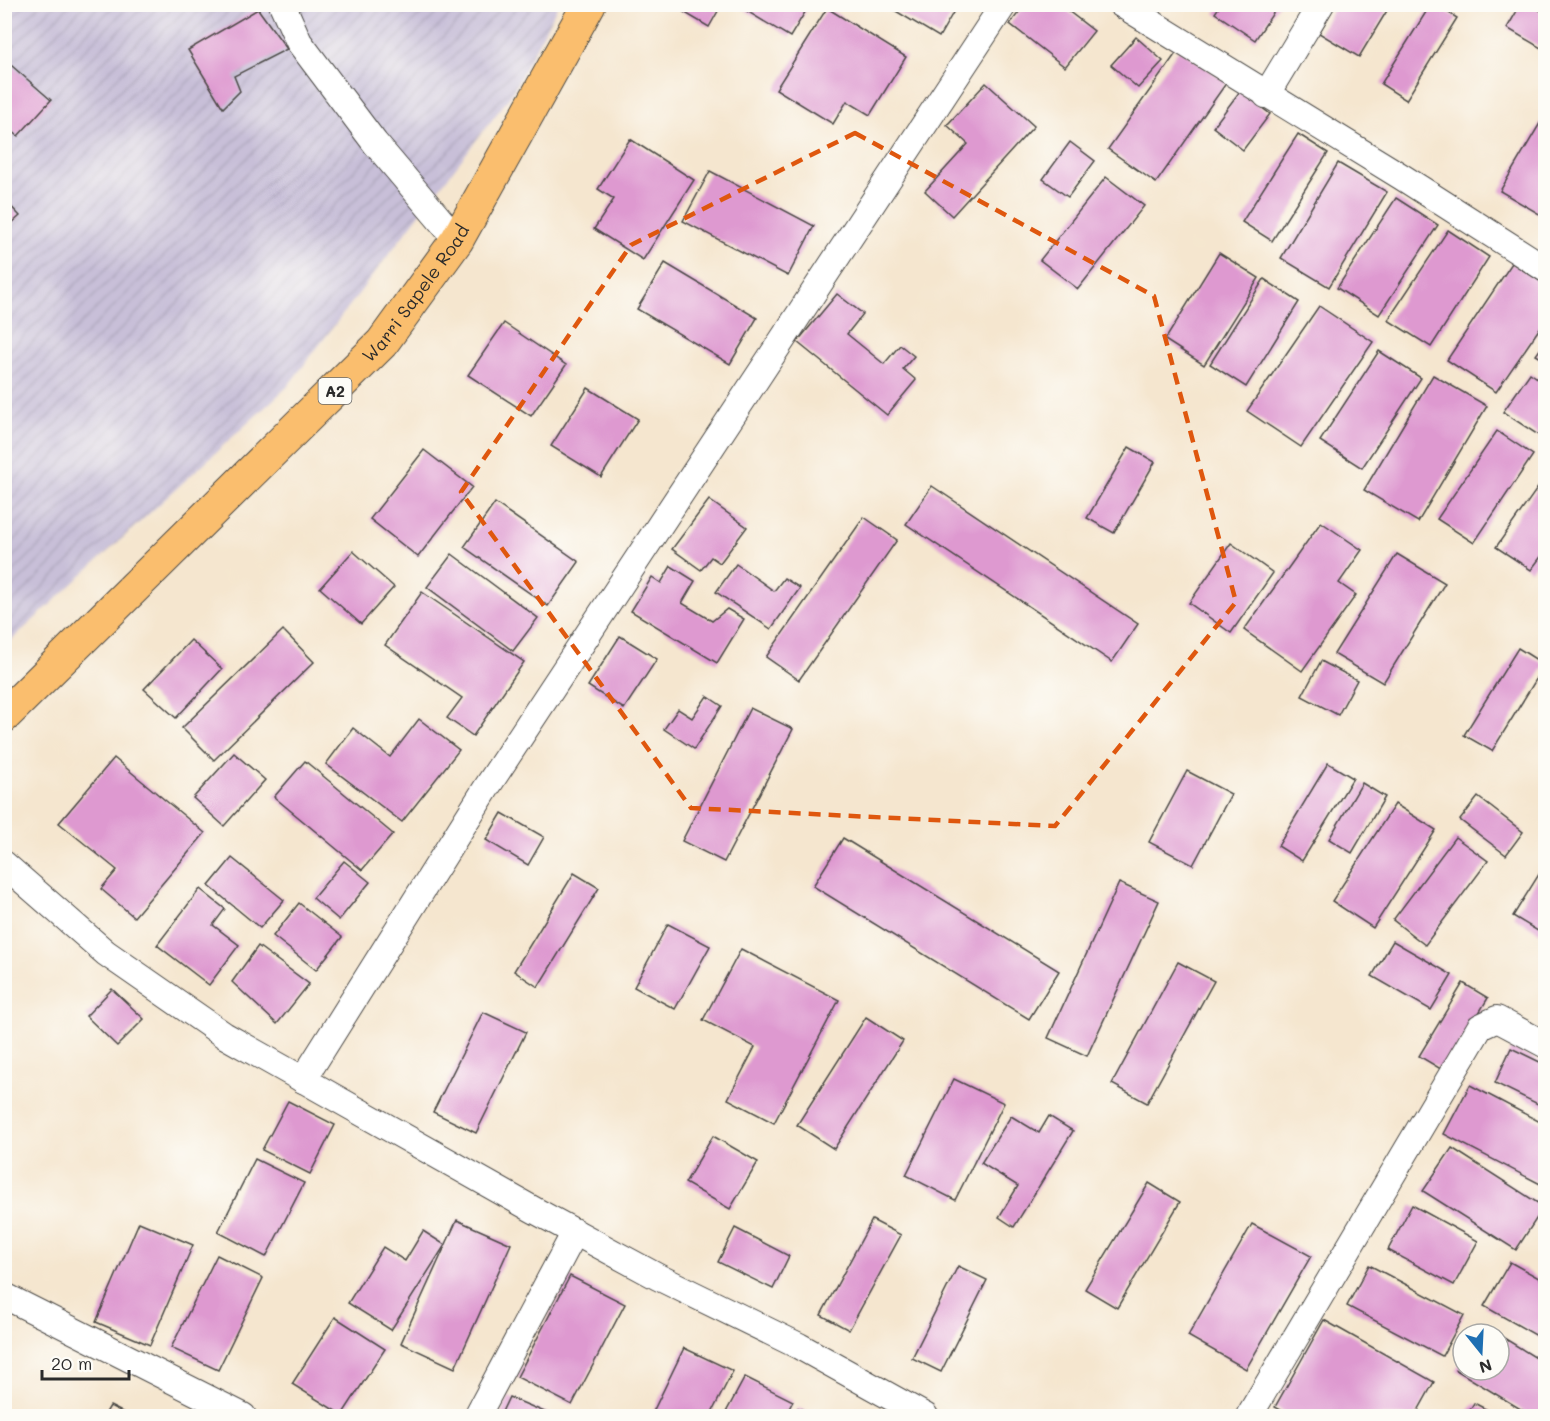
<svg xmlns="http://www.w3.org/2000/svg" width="1550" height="1421" viewBox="0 0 1550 1421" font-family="Mali,sans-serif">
<defs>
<pattern id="industrial-furrows" width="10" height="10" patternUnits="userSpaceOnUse" patternTransform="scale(1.5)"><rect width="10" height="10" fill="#c8bfd8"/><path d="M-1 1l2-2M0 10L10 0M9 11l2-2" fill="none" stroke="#aca4ba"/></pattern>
</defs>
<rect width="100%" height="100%" fill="#fdfcf7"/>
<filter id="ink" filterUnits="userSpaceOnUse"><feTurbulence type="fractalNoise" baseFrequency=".0167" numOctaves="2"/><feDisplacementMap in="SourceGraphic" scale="12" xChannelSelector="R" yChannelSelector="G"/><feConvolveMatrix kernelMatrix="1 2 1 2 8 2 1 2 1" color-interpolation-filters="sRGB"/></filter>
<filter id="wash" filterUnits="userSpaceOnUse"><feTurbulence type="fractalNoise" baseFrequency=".008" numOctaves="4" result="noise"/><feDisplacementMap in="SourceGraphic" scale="24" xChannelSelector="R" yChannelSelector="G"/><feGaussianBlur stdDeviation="1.35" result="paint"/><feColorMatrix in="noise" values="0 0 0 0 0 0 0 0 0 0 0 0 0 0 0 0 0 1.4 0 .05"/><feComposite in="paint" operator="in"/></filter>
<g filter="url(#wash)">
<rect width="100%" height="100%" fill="#f5e6cf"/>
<polygon fill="url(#industrial-furrows)" points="5,5 558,5 511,95 287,387 5,646"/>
<g id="blocks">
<g fill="#de99d0">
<polygon points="670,4 722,4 709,27"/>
<polygon points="735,4 810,4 790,37"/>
<polygon points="884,4 958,4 939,37"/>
<polygon points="1025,4 1059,4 1094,31 1065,67 1010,24"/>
<polygon points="1221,4 1279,4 1255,40 1215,13"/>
<polygon points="1336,4 1391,4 1359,57 1319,33"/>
<polygon points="1431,4 1435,4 1457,18 1406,100 1381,84"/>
<polygon points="1521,4 1530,4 1546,14 1546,51 1507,28"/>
<polygon points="827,8 906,57 870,115 847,101 833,124 776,89"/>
<polygon points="258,9 287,49 234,76 240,91 223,108 188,50"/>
<polygon points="1136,37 1163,61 1138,88 1111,65"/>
<polygon points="1179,49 1227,82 1156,183 1108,149"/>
<polygon points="4,59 51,100 18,136 4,124"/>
<polygon points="986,83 1034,126 952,216 925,191 968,144 947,125"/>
<polygon points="1240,91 1270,114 1243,150 1213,127"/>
<polygon points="1546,113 1546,218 1500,191"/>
<polygon points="1298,134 1328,153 1272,241 1242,222"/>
<polygon points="630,139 694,180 643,260 594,229 614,199 598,189"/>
<polygon points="1070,142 1095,161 1068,197 1043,179"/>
<polygon points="1338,163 1387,192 1329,287 1281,258"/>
<polygon points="710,171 814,226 788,276 683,221"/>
<polygon points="1106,177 1144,206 1078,289 1040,260"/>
<polygon points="1396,198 1438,225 1379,315 1337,288"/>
<polygon points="4,199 20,216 4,230"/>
<polygon points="1448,230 1489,257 1431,347 1388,320"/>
<polygon points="1219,253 1259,278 1204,365 1165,340"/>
<polygon points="665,263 757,318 730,364 637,309"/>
<polygon points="1512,263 1546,285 1546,319 1496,392 1447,360"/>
<polygon points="1264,279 1299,302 1246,387 1210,364"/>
<polygon points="837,294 863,314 847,334 884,364 900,345 914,356 903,369 916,380 887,415 797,342"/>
<polygon points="1319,306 1373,342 1301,447 1247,411"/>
<polygon points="504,323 566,365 531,416 468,375"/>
<polygon points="1546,341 1546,361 1536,355"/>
<polygon points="1379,351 1421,378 1362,468 1320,441"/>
<polygon points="1530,373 1546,384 1546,440 1503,412"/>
<polygon points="1433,375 1487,406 1418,522 1364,490"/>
<polygon points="588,388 638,419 601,477 551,446"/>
<polygon points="1497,431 1533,455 1474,543 1437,519"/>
<polygon points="1129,447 1155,462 1114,533 1087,518"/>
<polygon points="424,450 472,487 418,557 370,519"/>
<polygon points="1546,476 1546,550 1531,570 1496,547"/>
<polygon points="932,486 1138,624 1112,662 906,524"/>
<polygon points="709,500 747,527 720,563 711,557 701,570 672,549"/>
<polygon points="495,503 579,562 548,606 464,547"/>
<polygon points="864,517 897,540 799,680 766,657"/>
<polygon points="1321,522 1362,550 1339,583 1356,595 1302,671 1244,630"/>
<polygon points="1231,543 1273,573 1231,633 1189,603"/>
<polygon points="353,551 394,587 361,624 320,588"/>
<polygon points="452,554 538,618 513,651 427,587"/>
<polygon points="1397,554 1445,583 1383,683 1334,654"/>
<polygon points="736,564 774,591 784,578 800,588 771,629 716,592"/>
<polygon points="671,566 695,581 682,603 712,621 727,609 744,619 717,663 631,611 652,577 661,583"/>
<polygon points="422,592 524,662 473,736 447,718 462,698 385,645"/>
<polygon points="283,630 314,662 214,760 182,728"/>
<polygon points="620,636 657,659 624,709 588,686"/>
<polygon points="191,640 222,669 176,718 144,689"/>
<polygon points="1518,648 1545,665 1492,751 1464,735"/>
<polygon points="1321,661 1357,680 1338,715 1302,696"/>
<polygon points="707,696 722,706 694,749 664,729 678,709 692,718"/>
<polygon points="750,708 793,729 724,862 682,841"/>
<polygon points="419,719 459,750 402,822 326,764 353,728 390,757"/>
<polygon points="234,753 265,780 224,826 193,798"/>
<polygon points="114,758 205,833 134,917 101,889 117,870 59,823"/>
<polygon points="305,761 393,834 362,870 274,797"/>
<polygon points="1328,763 1353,778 1302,861 1278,846"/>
<polygon points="1187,771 1231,794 1193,865 1149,842"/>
<polygon points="1362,783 1385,797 1352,853 1329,839"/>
<polygon points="1478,797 1523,832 1506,855 1460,820"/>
<polygon points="1395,804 1436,830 1373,928 1332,901"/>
<polygon points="502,813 544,837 528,865 486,840"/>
<polygon points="1455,837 1488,861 1425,945 1393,920"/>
<polygon points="843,838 1059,971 1029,1019 813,886"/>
<polygon points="232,858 284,900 260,928 209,886"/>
<polygon points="344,861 370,882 339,920 313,898"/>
<polygon points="1546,863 1546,936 1513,916"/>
<polygon points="574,873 599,888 538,987 514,971"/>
<polygon points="1119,883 1159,901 1087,1056 1048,1038"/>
<polygon points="200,889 225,909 213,925 239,945 209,985 157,945"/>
<polygon points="299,903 342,937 316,970 273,936"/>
<polygon points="668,924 710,946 675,1009 634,987"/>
<polygon points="1393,941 1452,975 1431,1010 1372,976"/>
<polygon points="258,946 309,984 277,1024 232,982"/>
<polygon points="741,949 839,1000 774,1123 728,1099 755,1047 703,1020"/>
<polygon points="1178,962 1214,981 1147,1103 1112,1084"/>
<polygon points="1463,983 1488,998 1444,1071 1419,1056"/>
<polygon points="112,989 144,1019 117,1046 86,1016"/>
<polygon points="483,1012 526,1032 476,1133 433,1112"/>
<polygon points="866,1017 903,1041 834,1149 797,1125"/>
<polygon points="1511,1048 1546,1065 1546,1108 1495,1083"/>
<polygon points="954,1079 1004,1103 955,1200 906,1175"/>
<polygon points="1470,1085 1546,1125 1546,1187 1444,1134"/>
<polygon points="288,1101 335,1125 310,1174 262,1150"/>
<polygon points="1011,1116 1039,1133 1049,1116 1073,1131 1014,1227 999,1217 1018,1186 981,1163"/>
<polygon points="713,1136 758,1162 730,1209 685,1183"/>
<polygon points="1452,1148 1544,1207 1516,1250 1423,1191"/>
<polygon points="255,1159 304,1183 266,1257 218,1232"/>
<polygon points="1149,1183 1180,1202 1117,1308 1085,1289"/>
<polygon points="1412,1205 1478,1241 1454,1285 1388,1250"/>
<polygon points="457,1220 511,1244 455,1368 401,1343"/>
<polygon points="872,1220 901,1235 849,1330 821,1315"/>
<polygon points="139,1222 193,1245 150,1345 96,1322"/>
<polygon points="1252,1224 1311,1256 1246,1369 1188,1336"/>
<polygon points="735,1228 789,1256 773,1289 718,1262"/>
<polygon points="423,1231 445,1245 391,1330 348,1303 383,1247 405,1261"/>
<polygon points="217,1255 263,1278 218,1370 171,1348"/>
<polygon points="1510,1262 1546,1282 1546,1341 1484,1306"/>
<polygon points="1369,1265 1464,1315 1442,1356 1347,1306"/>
<polygon points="958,1266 987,1280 941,1372 912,1358"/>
<polygon points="570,1276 625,1304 572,1405 517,1377"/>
<polygon points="335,1317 385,1349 342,1415 292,1384"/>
<polygon points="1324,1320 1434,1382 1415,1416 1292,1416 1275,1407"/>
<polygon points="1499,1335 1546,1364 1546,1416 1532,1416 1456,1370 1463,1359 1463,1370 1499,1370"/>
<polygon points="684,1348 733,1371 710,1416 651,1416"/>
<polygon points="745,1377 793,1401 785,1416 724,1416"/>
<polygon points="509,1397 554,1416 500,1416"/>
<polygon points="1474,1403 1499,1416 1466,1416"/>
<polygon points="110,1406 130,1416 104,1416"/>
<polygon points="798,1408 819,1416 795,1416"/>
</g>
</g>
</g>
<g filter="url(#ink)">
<use href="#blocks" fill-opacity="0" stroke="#494744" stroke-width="1.5"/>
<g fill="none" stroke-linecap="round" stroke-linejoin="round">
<defs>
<g id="minor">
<polyline points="282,4 299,42 375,143 457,240"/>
<polyline points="1121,4 1402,177 1546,269"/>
<polyline points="1266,95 1321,4"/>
<polyline points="4,864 106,953 224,1035 534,1210 658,1277 799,1346 925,1416"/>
<polyline points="303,1080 487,787 1004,4"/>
<polyline points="5,1296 243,1416"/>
<polyline points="477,1416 575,1232"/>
<polyline points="1249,1416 1480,1027 1497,1019 1546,1045"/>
</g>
<g id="trunk">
<path id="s1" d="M4 716 382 343 457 240 589 4"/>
</g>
</defs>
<use href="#minor" stroke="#494744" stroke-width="28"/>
<use href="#trunk" stroke="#494744" stroke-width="35"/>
<use href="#minor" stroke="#fff" stroke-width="26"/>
<use href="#trunk" stroke="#fabe6e" stroke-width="33"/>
</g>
</g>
<path fill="none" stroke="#df570e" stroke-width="4.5" stroke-dasharray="12 8" stroke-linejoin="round" d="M855 133 1154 296 1236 602 1055 826 691 808 461 492 631 245Z"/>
<g text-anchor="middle" stroke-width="4.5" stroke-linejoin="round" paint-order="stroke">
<rect fill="#fdfcf7" stroke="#6a6a68" stroke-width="1.5" x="318.5" y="378" width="33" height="26" rx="4.5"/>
<g font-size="16" font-weight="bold" fill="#2b2b2b">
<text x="335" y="397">A2</text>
</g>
<g font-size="18" fill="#2b2b2b" stroke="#fdfcf7">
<text dy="6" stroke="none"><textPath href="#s1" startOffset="591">Warri Sapele Road</textPath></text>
</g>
</g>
<rect width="1550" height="1421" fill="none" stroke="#fdfcf7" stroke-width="24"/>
<g transform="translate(1481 1352) rotate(162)"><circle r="28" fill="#fdfcf7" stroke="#a9a8a5" stroke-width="1.5"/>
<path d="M0-4.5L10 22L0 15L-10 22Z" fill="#1f6fb2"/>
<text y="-9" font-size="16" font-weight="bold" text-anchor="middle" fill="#2b2b2b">N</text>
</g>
<path d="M42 1370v9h87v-9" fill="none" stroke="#2b2b2b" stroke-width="3"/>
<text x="51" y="1370" font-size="18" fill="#2b2b2b" stroke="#fdfcf7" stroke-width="4.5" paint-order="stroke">20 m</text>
</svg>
